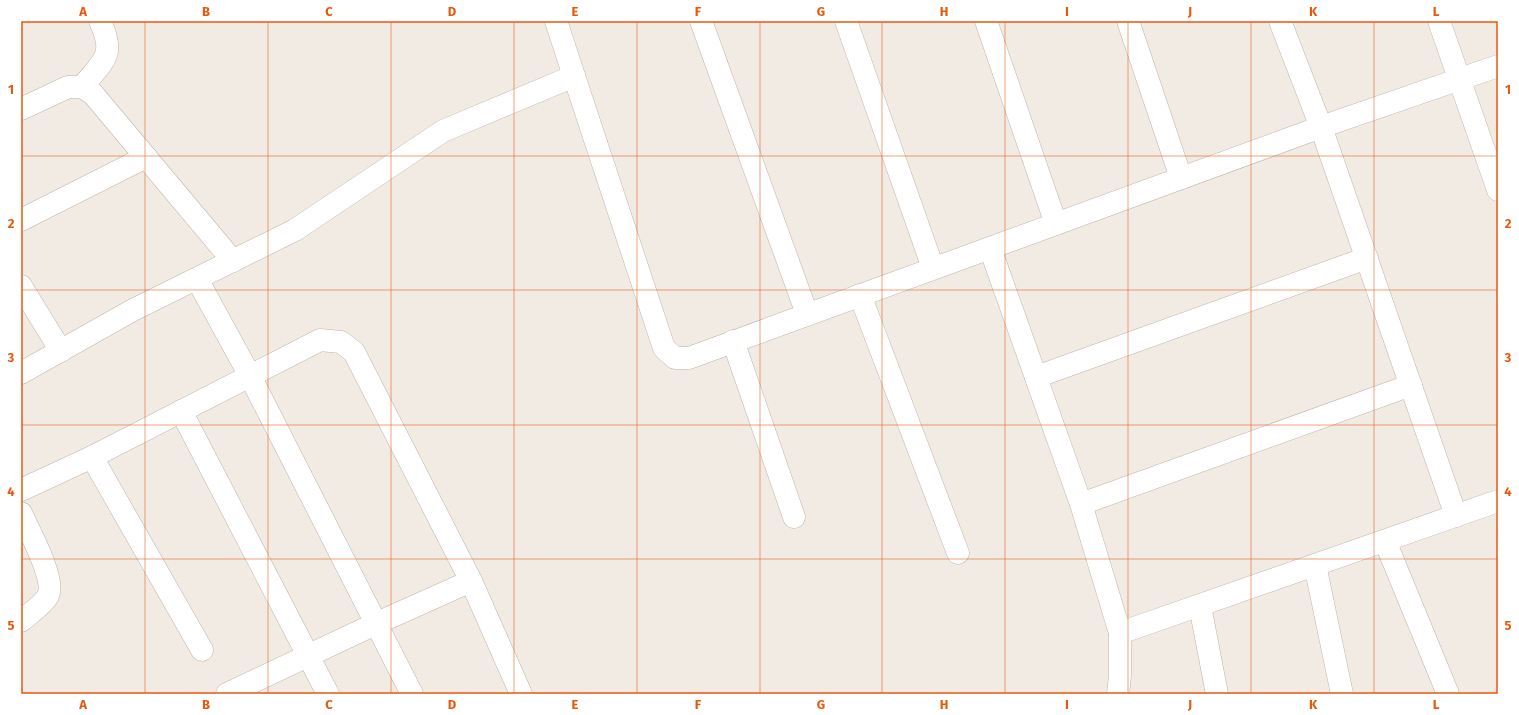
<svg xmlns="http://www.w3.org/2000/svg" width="1519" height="715" viewBox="0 0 1519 715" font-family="'Fira Sans',sans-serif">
<rect width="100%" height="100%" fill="#f2ebe4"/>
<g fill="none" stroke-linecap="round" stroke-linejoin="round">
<defs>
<g id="minor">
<polyline points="701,21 807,314"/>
<polyline points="846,21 933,268"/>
<polyline points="986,21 1056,224"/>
<polyline points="1128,21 1181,178"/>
<polyline points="1280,21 1321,127 1456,516"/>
<polyline points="1439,21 1498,190"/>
<polyline points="574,76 664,348 675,358 689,358 1321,127 1498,66"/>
<path d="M82 87C104 60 116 56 100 21"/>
<polyline points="21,109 68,87 82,87 93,94 233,261"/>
<polyline points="21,220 146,157"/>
<polyline points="990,248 1081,504 1120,633 1498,501"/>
<polyline points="197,279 250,376 412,694"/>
<polyline points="21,286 61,351"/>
<polyline points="860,295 958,553"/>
<polyline points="733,341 794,517"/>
<polyline points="21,373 133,310 295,230 443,131 574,76 556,21"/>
<polyline points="1036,377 1367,258"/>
<polyline points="181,411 328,694"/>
<polyline points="92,457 202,650"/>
<polyline points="21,490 92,457 320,340 341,342 354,352 471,581 521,694"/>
<polyline points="1081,504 1411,385"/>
<path d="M21 513C29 531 56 579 48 596 43 605 29 614 21 621"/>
<polyline points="1385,541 1448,694"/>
<polyline points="1315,565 1342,694"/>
<polyline points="1200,606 1217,694"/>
<polyline points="227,694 375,624 471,581"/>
<polyline points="1118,694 1120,676 1120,633"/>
</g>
</defs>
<use href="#minor" stroke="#c0b4aa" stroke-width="23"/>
<use href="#minor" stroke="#fff" stroke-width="22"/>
</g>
<path fill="none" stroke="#e8590c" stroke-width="1" stroke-opacity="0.55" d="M145 21V694M268 21V694M391 21V694M514 21V694M637 21V694M760 21V694M882 21V694M1005 21V694M1128 21V694M1251 21V694M1374 21V694M21 156H1498M21 290H1498M21 425H1498M21 559H1498"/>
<rect width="1519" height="715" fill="none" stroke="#ffffff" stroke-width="44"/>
<rect x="22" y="22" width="1475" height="671" fill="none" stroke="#e8590c" stroke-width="1.5"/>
<g font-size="13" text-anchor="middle" font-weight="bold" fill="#e8590c">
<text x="83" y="16">A</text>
<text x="206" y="16">B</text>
<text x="329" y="16">C</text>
<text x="452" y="16">D</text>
<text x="575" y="16">E</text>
<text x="698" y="16">F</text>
<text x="821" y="16">G</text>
<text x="944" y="16">H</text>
<text x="1067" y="16">I</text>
<text x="1190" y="16">J</text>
<text x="1313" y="16">K</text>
<text x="1436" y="16">L</text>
<text x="11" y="94">1</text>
<text x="1508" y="94">1</text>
<text x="11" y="228">2</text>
<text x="1508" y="228">2</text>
<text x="11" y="362">3</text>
<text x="1508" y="362">3</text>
<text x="11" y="496">4</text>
<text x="1508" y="496">4</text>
<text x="11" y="630">5</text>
<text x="1508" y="630">5</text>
<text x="83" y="709">A</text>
<text x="206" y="709">B</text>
<text x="329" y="709">C</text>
<text x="452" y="709">D</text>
<text x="575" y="709">E</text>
<text x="698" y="709">F</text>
<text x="821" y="709">G</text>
<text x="944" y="709">H</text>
<text x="1067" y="709">I</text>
<text x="1190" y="709">J</text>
<text x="1313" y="709">K</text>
<text x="1436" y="709">L</text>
</g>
</svg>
